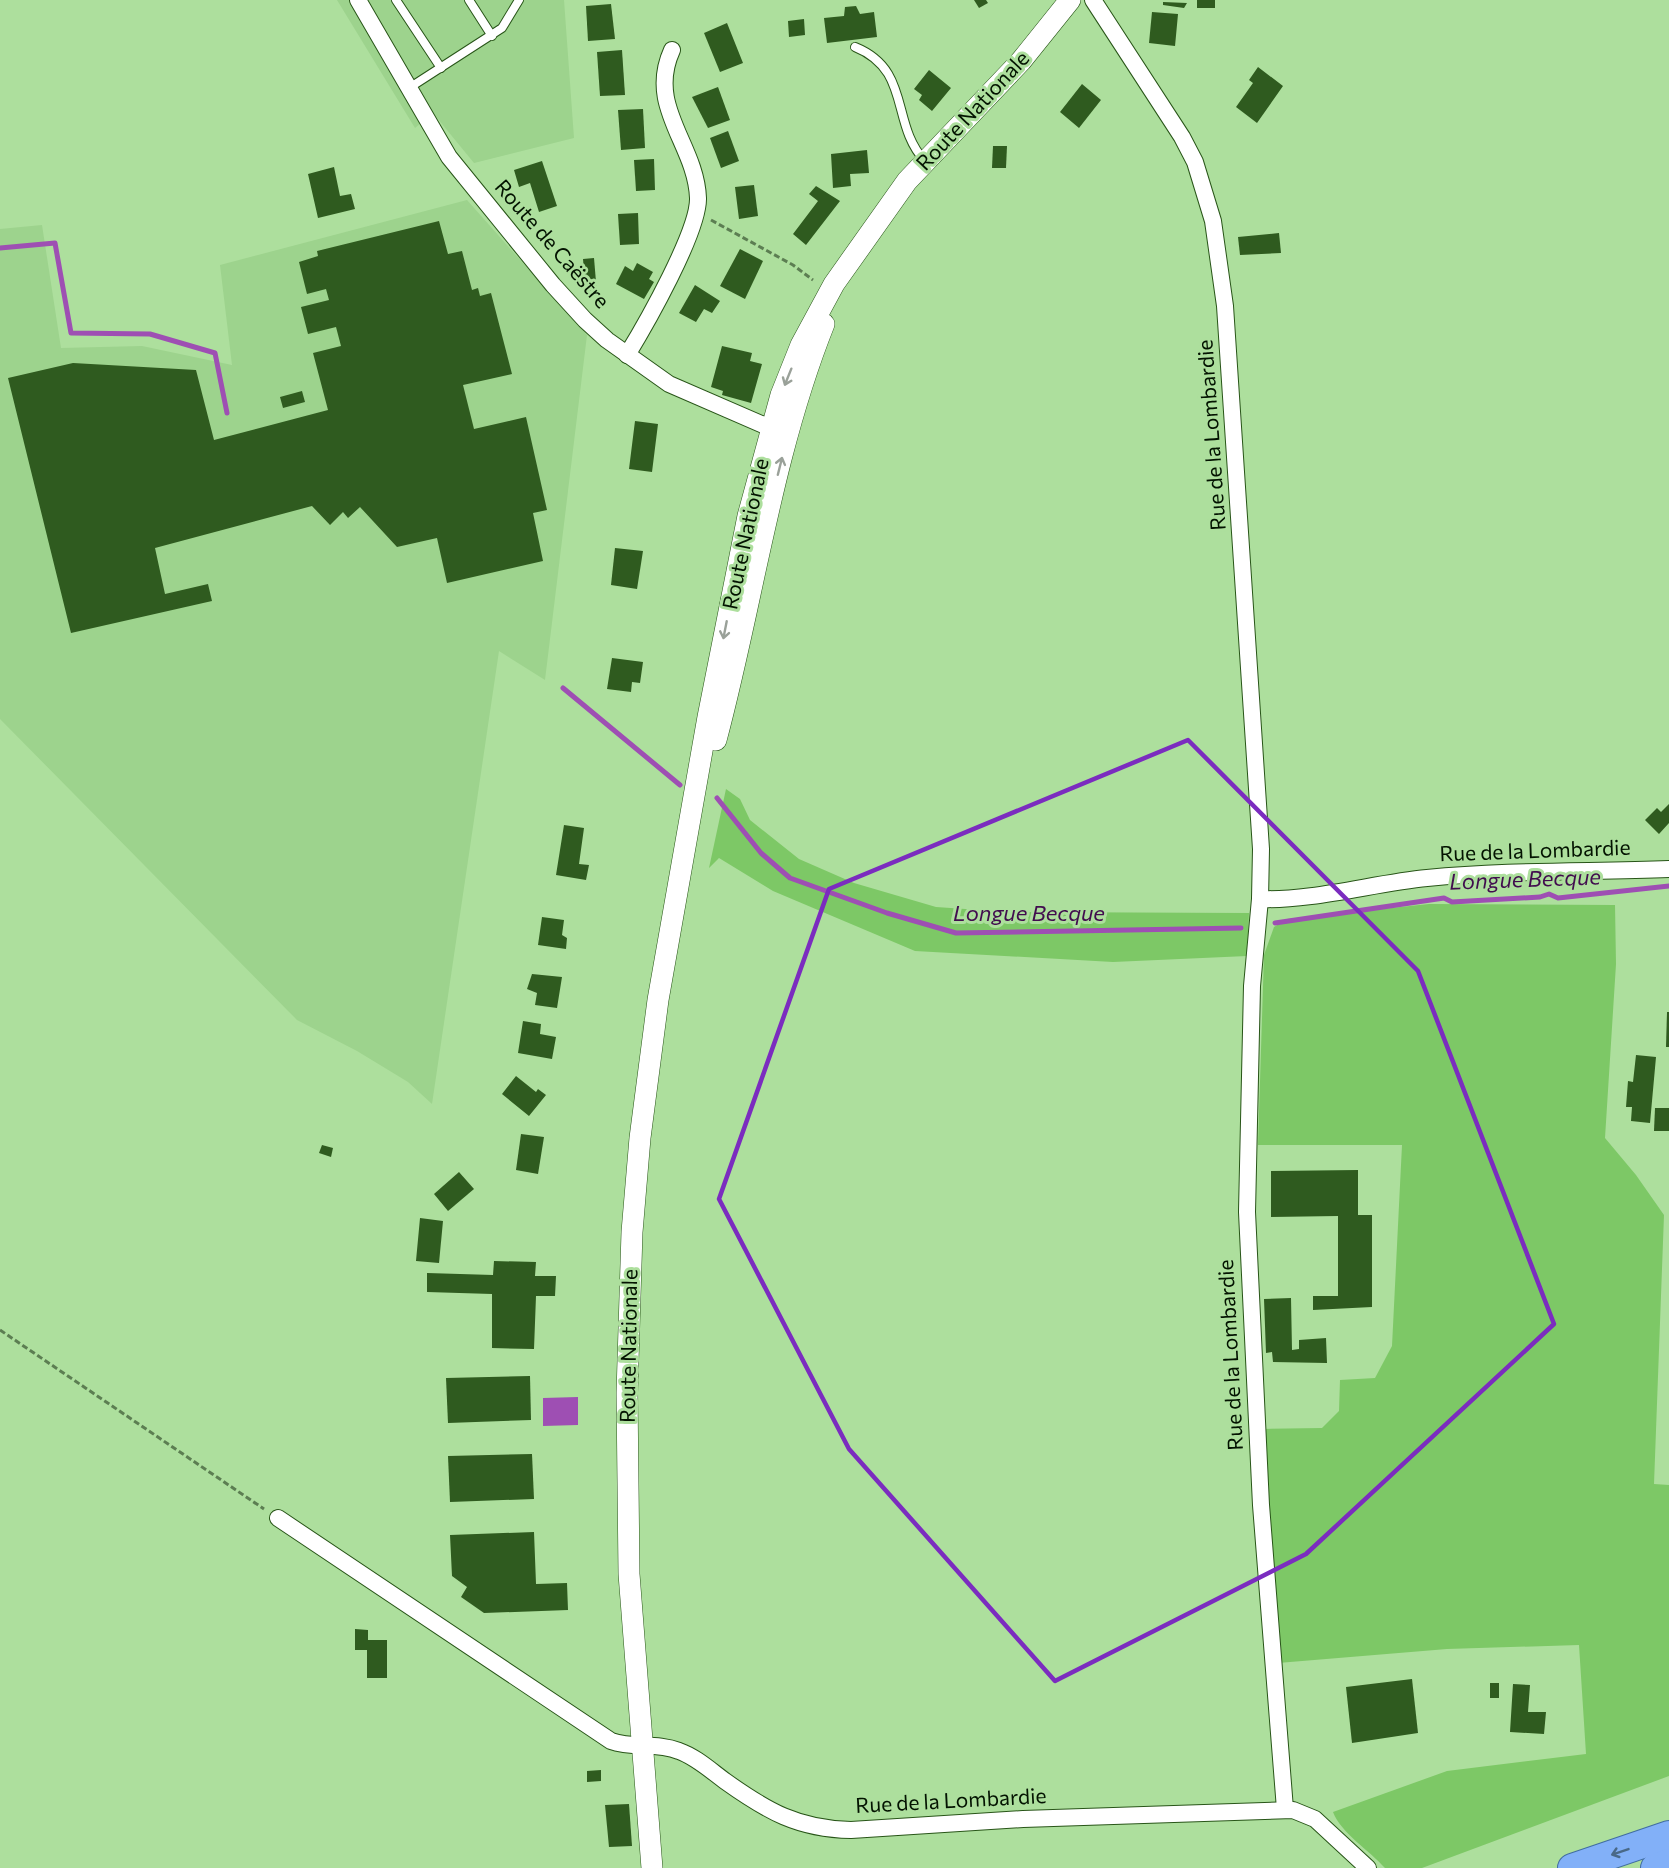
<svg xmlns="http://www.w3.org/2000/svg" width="1669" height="1868" viewBox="0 0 1669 1868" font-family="Commissioner,sans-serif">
<rect width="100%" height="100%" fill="#addf9d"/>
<g fill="#9dd38d">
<polygon points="337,0 564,0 574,138 474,163 433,113 415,128"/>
<polygon points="467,200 587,335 545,680 499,651 432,1104 408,1082 357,1051 297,1020 0,719 0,229 42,225 61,348 142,346 232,365 220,265"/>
</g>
<g fill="#7dc866">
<polygon points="726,789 740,799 750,820 799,859 854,883 936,907 1009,912 1249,913 1247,956 1113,962 915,951 773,891 719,858 709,868"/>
<path d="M1429 904 1615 905 1616 964 1605 1138 1636 1175 1664 1215 1654 1484 1669 1485V1776L1422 1868H1385C1369 1850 1341 1833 1333 1812L1447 1771 1586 1754 1579 1645 1447 1649 1278 1663 1261 1429 1322 1428 1339 1411 1340 1380 1375 1378 1392 1346 1402 1145H1258L1264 955 1274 927 1287 919Z"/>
</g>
<polygon fill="#9e4fb3" points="578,1397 578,1425 543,1426 543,1398"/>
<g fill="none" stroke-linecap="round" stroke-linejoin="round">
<g stroke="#9e4fb3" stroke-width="5">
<polyline points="0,248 55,243 71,333 150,334 215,353 227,413"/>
<polyline points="563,688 680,785"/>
<polyline points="717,798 761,853 790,878 887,913 956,933 1241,928"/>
<polyline points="1275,923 1444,898 1452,902 1540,897 1549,894 1558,898 1669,886"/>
</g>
</g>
<g fill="#2f5b1f">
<polygon points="974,0 986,0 988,3 979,8"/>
<rect x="1197" y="0" width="18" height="8"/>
<polygon points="1163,2 1187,3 1184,8 1163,5"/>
<polygon points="611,4 615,39 588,41 586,6"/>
<polygon points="856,6 860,14 874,12 877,37 827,43 824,18 844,16 845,7"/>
<polygon points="1152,12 1178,14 1175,46 1149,43"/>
<polygon points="804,19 805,35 789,37 788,21"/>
<polygon points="727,23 743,63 720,72 704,33"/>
<polygon points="622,50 625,95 600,96 597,52"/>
<polygon points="1258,67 1283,86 1257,123 1236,107 1253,83 1249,80"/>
<polygon points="929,70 951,88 932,111 919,100 922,95 914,89"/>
<polygon points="1082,84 1101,100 1079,128 1060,112"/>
<polygon points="718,87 730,120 708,128 692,97"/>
<polygon points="643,109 645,148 621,150 618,110"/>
<polygon points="728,131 739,161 721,168 710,138"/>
<polygon points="993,146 1007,146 1006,168 992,168"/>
<polygon points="867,150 869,173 850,174 851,186 833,188 831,154"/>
<polygon points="654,159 655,190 636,191 634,160"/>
<polygon points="542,161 557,206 539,212 530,183 519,187 514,170"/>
<polygon points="334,167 340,196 351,194 355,209 318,218 308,174"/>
<polygon points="754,185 758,216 739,219 735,187"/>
<polygon points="816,186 840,201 806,245 793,234 818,201 809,194"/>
<polygon points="638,213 639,244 620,245 618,214"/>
<polygon points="439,221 448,254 462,251 472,290 478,288 480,296 491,293 512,374 463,385 474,429 526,417 547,510 533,513 543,561 447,583 437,538 397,547 360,507 348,518 343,512 330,525 312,506 155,548 165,594 208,584 212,601 71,633 8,378 73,363 196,370 214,440 328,410 313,353 341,346 336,327 308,334 301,307 329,300 326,289 307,294 299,262 318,256 317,251"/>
<polygon points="1279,233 1281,253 1240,255 1238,237"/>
<polygon points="740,249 763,261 745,299 720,286"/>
<polygon points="594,258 597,294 586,295 583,259"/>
<polygon points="637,263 653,272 649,279 654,282 644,299 616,284 625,266 633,271"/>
<polygon points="695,285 720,301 712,313 704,309 696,322 679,313"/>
<polygon points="722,346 752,353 750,361 762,364 751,403 722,395 723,391 711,387"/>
<polygon points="302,391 305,402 283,408 280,397"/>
<polygon points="635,421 658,424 652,472 629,469"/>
<polygon points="615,548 643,551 637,589 611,585"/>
<polygon points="612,658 643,662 640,683 632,682 631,692 607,689"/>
<polygon points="1669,804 1669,823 1659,834 1645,820 1657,808 1661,812"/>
<polygon points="564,825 584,828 579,864 589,865 586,880 556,875"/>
<polygon points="542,917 564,920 562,935 567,938 566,949 538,945"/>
<polygon points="532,974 562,977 557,1008 535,1005 537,993 527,989"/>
<polygon points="1667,1012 1669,1012 1669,1047 1666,1047"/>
<polygon points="523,1021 541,1024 540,1034 556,1037 552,1059 518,1053"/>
<polygon points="1636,1055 1656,1057 1650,1123 1631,1121 1632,1107 1626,1107 1628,1081 1633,1082"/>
<polygon points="516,1076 536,1092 538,1089 546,1095 529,1116 502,1094"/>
<polygon points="1655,1108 1669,1108 1669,1131 1654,1131"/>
<polygon points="521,1134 544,1137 538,1174 516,1170"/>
<polygon points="322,1145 333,1148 331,1157 319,1153"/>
<polygon points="1358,1170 1358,1215 1372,1215 1372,1307 1313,1310 1313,1296 1338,1296 1338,1216 1271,1217 1271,1171"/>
<polygon points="459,1172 474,1189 448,1211 434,1194"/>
<polygon points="420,1218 443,1221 439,1263 416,1261"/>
<polygon points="494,1261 536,1262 535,1276 556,1276 555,1296 536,1296 534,1349 492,1348 492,1294 427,1292 427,1273 493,1275"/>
<polygon points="1291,1298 1292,1350 1299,1349 1299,1340 1326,1338 1327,1363 1273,1362 1272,1352 1266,1353 1264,1299"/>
<polygon points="530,1376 531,1420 448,1423 446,1378"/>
<polygon points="532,1454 534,1499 450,1502 448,1456"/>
<polygon points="534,1532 536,1584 567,1583 568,1610 484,1613 461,1597 467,1587 452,1576 450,1535"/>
<polygon points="355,1629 368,1630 368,1640 387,1640 387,1678 367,1678 367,1650 355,1650"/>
<polygon points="1412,1679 1418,1733 1352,1743 1346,1687"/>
<rect x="1490" y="1683" width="9" height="15"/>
<polygon points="1513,1684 1530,1685 1528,1712 1546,1712 1544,1734 1510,1732"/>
<polygon points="601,1770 601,1781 587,1782 587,1771"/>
<polygon points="629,1804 632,1846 609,1847 605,1805"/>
</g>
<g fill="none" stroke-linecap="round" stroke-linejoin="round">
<defs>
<g id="service">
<polyline points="396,0 441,68"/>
<polyline points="469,0 492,36"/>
<path d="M855 47C912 70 890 124 925 161"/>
<polyline points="409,88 502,28 519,0"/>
</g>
<g id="minor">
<polyline points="358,0 449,157 553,285 585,320 607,340 669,384 782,433"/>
<polyline points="1093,0 1182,137 1195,162 1213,221 1225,306 1261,849 1260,899 1252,986 1247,1212 1261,1505 1285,1809"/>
<path d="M627 355C646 324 699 231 698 198 696 144 646 107 672 50"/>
<path d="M1260 899C1312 901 1375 883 1427 878 1508 870 1589 872 1669 869"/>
<path d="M278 1518 611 1741C633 1749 656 1742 679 1751 696 1757 710 1770 725 1781 767 1811 798 1829 851 1830L1023 1819 1293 1810 1315 1819 1368 1868"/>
</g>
<g id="tertiary">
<path d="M716 740C753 602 771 457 824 324"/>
<polyline points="652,1868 629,1574 627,1393 632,1232 640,1138 658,1000 708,717 748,516 781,395 801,345 834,284 907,181 1021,61 1070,0"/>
</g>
<g id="trunk">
<polyline points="1572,1868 1669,1835"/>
<polyline points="1655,1868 1669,1863"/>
</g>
</defs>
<use href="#service" stroke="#285518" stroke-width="10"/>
<use href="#minor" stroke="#285518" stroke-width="18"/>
<use href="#tertiary" stroke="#285518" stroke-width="22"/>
<use href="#trunk" stroke="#416da0" stroke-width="30"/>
<g stroke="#5c7e52" stroke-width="3" stroke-dasharray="6 3" stroke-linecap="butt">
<polyline points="711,220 793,265 813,280"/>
<polyline points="0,1330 264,1509"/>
</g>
<use href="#service" stroke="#fff" stroke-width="8"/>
<use href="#minor" stroke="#fff" stroke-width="16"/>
<use href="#tertiary" stroke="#fff" stroke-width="21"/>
<use href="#trunk" stroke="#82b0f8" stroke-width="28"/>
</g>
<defs><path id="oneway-shaft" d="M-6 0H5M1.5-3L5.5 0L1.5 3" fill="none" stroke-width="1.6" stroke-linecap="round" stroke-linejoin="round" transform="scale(1.5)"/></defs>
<g stroke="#9aa199">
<use href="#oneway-shaft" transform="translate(788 377) rotate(112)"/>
<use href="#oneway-shaft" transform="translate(780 466) rotate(-76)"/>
<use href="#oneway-shaft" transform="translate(725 630) rotate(101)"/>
</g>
<use stroke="#496988" href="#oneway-shaft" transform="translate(1620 1852) rotate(161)"/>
<path fill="none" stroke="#7b2cbf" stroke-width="4.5" stroke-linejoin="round" d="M1188 740 1418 971 1554 1324 1306 1554 1055 1681 849 1449 719 1199 829 889Z"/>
<g text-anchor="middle" stroke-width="6" stroke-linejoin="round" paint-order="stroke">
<g font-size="21" fill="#031300" stroke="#addf9d">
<text transform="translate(973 111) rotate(-47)" y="7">Route Nationale</text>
<text transform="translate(552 244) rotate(49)" y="7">Route de Caëstre</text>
<text transform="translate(1212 435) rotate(-94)" y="7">Rue de la Lombardie</text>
<text transform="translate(746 534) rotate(-78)" y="7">Route Nationale</text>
<text transform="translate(1535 851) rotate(-2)" y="7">Rue de la Lombardie</text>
<text transform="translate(629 1346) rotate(-89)" y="7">Route Nationale</text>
<text transform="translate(1231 1355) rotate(-93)" y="7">Rue de la Lombardie</text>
<text transform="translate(951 1801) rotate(-3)" y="7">Rue de la Lombardie</text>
</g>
<g font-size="22" font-style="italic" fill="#410d4e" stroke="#addf9d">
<text transform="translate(1525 879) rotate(-2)" y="8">Longue Becque</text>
<text x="1029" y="921">Longue Becque</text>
</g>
</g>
</svg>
